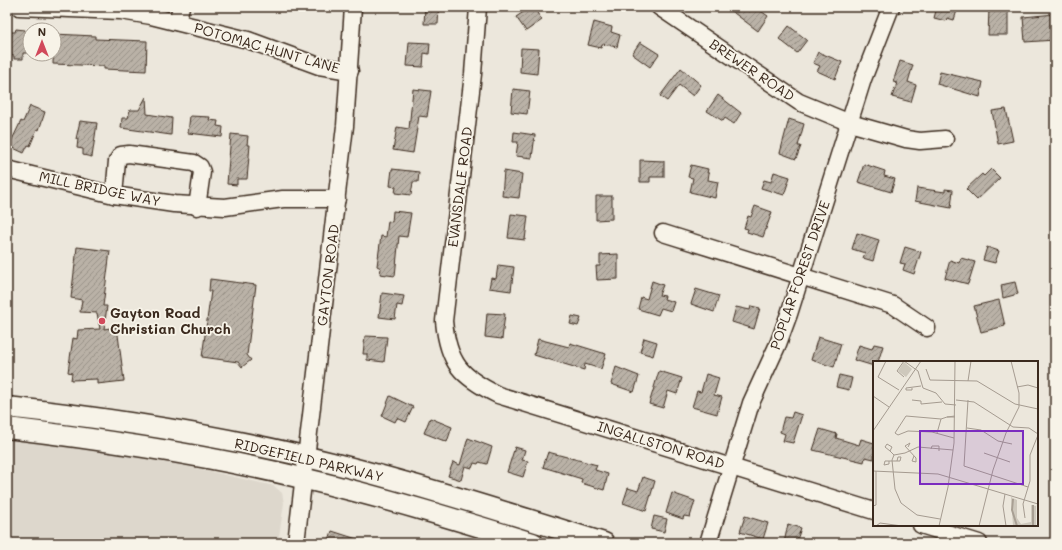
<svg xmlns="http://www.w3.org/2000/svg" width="1062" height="550" viewBox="0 0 1062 550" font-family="Mali,sans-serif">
<defs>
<pattern id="building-hatch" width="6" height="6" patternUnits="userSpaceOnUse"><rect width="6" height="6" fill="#bab2a7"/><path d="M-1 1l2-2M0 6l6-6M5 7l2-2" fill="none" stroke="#989187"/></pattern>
</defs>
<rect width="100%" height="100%" fill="#ece7dc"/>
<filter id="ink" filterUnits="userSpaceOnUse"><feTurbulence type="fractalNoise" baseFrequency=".025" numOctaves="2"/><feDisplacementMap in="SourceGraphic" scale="8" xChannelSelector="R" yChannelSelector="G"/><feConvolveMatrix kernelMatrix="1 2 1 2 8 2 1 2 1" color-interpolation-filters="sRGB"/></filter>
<g filter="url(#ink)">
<polygon fill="#ddd7cc" points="7,437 138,453 169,462 274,486 282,493 284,503 278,543 7,543"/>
<g fill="url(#building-hatch)" stroke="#3b2a1e">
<polygon points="425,7 439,7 438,24 424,24"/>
<polygon points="531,7 533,7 542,20 526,31 516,17"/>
<polygon points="726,7 755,7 768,16 758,31"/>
<polygon points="937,7 958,7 954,20 947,18 946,21 934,18"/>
<polygon points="989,9 1008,10 1008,35 988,35"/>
<polygon points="1055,14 1055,40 1025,42 1023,17"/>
<polygon points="594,22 612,27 611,32 620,35 617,47 602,44 601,48 588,45"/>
<polygon points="789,26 807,40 797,53 779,39"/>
<polygon points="16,29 25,30 24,36 29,36 28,53 23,53 23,59 14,59 14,56 7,55 7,34 8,32 15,32"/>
<polygon points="54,34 95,36 95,39 147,41 146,71 104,69 104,66 53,64"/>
<polygon points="409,42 430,43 429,54 424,53 423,67 407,66"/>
<polygon points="640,42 659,54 650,67 632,54"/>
<polygon points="521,48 539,49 537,74 520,72"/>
<polygon points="818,52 842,62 835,79 817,71 820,66 813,63"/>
<polygon points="900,61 913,65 908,82 916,85 911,102 892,97 897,83 893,82"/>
<polygon points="681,68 701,85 693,96 679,85 667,101 660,96"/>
<polygon points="940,72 983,82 980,97 937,84"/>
<polygon points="413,89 431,91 427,117 419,116 413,153 393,150 397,127 409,129"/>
<polygon points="513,89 530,91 527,114 511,112"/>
<polygon points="718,95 741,113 734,124 725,118 723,121 707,111"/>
<polygon points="146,97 147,114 172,118 171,135 121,128 122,118 128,118 130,110 139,110"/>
<polygon points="30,106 45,112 39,130 37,129 30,146 28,145 24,153 9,146 21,121 23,122"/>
<polygon points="1006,109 1013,141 998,144 992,111"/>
<polygon points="190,116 210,117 209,120 218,121 217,126 223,127 222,137 188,133"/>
<polygon points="789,119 804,124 798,146 801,146 796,159 780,153"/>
<polygon points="80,121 97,123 92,157 83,155 83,149 77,148 78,139 76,139"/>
<polygon points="514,132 535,135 532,158 516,156 518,142 513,142"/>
<polygon points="231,134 248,136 247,145 250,145 247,179 237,179 237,185 227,184"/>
<polygon points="640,160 664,161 664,177 650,177 650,182 640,182"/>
<polygon points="864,164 885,171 884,176 895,179 891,192 858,182"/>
<polygon points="691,165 708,169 707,173 709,173 708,180 718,182 715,198 690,192 693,178 688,177"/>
<polygon points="392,169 419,172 418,182 413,182 411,195 395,193 396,187 390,186"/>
<polygon points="991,169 1000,178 977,200 966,189 982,174 984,176"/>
<polygon points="504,171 522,174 519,198 502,196"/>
<polygon points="774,172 790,177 784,195 761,188 764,180 771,182"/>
<polygon points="917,188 945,192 945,189 953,190 951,208 915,201"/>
<polygon points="596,196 612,196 612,219 596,220"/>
<polygon points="755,206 772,212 763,237 747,232 748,229 744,228 748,216 751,217"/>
<polygon points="393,211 411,213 407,237 399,236 395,276 380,274 381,268 377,266 381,236 386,237 388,221 392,222"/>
<polygon points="511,214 528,216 525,240 508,238"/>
<polygon points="857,233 879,240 873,261 863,258 865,253 852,249"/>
<polygon points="77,247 110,251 103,306 107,306 104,329 117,327 124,381 97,384 97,379 71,380 72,373 68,372 73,338 77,339 78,330 100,329 97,313 80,312 82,300 71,298"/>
<polygon points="905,247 921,252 914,274 903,270 905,264 900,263"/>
<polygon points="987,247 999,251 995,263 983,260"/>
<polygon points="618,254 618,279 597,280 596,266 600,266 600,255"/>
<polygon points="961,258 975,262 968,284 945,278 950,260 959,263"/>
<polygon points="498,265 514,267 511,291 489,288 491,278 496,279"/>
<polygon points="210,279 256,285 247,355 251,360 242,367 238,362 202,357 211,291 209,291"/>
<polygon points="652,281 663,285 659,295 665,296 664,299 674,302 671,311 661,308 658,315 638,309 641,297 647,299"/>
<polygon points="1015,282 1018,294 1003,298 1001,285"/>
<polygon points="696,289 719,296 714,312 691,304"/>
<polygon points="382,293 404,296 402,306 397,305 395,319 379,317"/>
<polygon points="999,300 1005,326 981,332 974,306"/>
<polygon points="751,306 760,308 754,329 732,322 736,307 750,310"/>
<polygon points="487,313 505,314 502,339 485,337"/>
<polygon points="572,316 581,318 578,326 570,324"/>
<polygon points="365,336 387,337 384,362 367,360 367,354 363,354"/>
<polygon points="818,337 841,344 834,367 811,360"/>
<polygon points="644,338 657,342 653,356 640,352"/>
<polygon points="538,339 569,347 570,343 606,354 601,369 585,364 584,370 534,355"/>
<polygon points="874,344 883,346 878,362 874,362 874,366 854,360 859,345 872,349"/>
<polygon points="616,367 639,376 634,392 611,384"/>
<polygon points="659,371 682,378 677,394 668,391 663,408 649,404"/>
<polygon points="706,374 719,378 714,395 722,397 717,414 692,407 697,391 701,392"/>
<polygon points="839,375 852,378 849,390 836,387"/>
<polygon points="390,396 413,407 406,422 397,418 395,422 382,416"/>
<polygon points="793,412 802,415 793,443 783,441 785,434 780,432 784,417 791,418"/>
<polygon points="430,418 452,427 447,442 424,433"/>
<polygon points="820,429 837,434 836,438 859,445 861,439 874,443 874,459 865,457 864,462 813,450"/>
<polygon points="468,438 492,447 487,464 479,462 478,464 474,463 472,468 465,466 461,480 448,476 453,462 460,465"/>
<polygon points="515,447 525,450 522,460 528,461 523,477 507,472"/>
<polygon points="548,452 597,465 595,470 608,474 604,490 581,483 582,479 543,467"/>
<polygon points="643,477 655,481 646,511 623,503 628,488 638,491"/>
<polygon points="672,493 695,501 690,517 684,516 683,519 666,513"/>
<polygon points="654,516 667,519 664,532 651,529"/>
<polygon points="745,516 768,523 763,539 740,532"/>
<polygon points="788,524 801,528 796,543 784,543"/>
<polygon points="332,531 363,541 362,543 328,543"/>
</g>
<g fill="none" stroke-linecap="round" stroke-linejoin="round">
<defs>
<g id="minor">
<polyline points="19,7 121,11 151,16 248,40 319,66 350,71"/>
<path d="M478 7 473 74 444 321C448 363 461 377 498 395L874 511"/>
<polyline points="659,7 799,102 850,123 906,139 920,141 945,139"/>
<polyline points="177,22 181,7"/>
<polyline points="7,169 114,195 174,204 225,207 283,199 337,199"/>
<polyline points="114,195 117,161 121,155 129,154 194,163 200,167 202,172 197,207"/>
<polyline points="663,233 893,305 927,328"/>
<polyline points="921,525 979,543"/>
<polyline points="296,543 345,126 353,7"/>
<polyline points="708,543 751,403 778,344 789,314 863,79 891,7"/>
</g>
<g id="major">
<path d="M7 407C116 419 225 436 332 463 424 486 514 515 604 543"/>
<path d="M7 428C107 440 208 455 306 479 383 497 458 520 533 543"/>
</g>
</defs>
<use href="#minor" stroke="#3b2a1e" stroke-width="19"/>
<use href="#major" stroke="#3b2a1e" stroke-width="23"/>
<use href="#minor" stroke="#f7f3e8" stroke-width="16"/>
<use href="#major" stroke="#f7f3e8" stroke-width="20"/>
</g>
</g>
<circle fill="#d1495b" stroke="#f7f3e8" stroke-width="1.5" cx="102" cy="321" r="4"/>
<g text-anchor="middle" stroke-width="3.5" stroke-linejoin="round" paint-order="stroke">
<g font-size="14" fill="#3b2a1e" stroke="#f7f3e8">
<text transform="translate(267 48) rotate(16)" y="5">POTOMAC HUNT LANE</text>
<text transform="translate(752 70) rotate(34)" y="5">BREWER ROAD</text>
<text transform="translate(460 187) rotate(-83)" y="5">EVANSDALE ROAD</text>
<text transform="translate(100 189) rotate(12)" y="5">MILL BRIDGE WAY</text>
<text transform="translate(328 275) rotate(-83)" y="5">GAYTON ROAD</text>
<text transform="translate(800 275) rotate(-71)" y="5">POPLAR FOREST DRIVE</text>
<text transform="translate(661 445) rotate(17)" y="5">INGALLSTON ROAD</text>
<text transform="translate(309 460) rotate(13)" y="5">RIDGEFIELD PARKWAY</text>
</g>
<g font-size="14" font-weight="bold" fill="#3b2a1e" stroke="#f7f3e8" text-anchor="start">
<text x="110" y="318">Gayton Road<tspan x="110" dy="16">Christian Church</tspan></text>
</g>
</g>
<g transform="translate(873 361)">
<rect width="165" height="165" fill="#ece7dc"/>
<path d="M31 1 39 8 33 16 25 10ZM138 136 144 139V157L148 163 158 161V144L163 145V165H140Z" fill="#cec8bc"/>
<path fill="none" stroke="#a89f93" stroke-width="2" d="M140 138 139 149 144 165M160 165V144"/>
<path fill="none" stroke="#a59b90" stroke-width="1" d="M13 0 5 16 26 29M31 0 45 10 50 27 63 32 72 43 83 44M31 0 24 10 31 16M53 8 57 19 104 20 142 43 165 48M95 20 98 0M144 26 155 24 165 27M39 27V29H33V27L48 25M0 35 16 46M39 39 48 40V43L69 41M83 39 101 41 140 66 156 67 165 73M95 39 91 105 155 126M74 56 68 58 33 55 22 72 25 74 35 70 59 71 81 77M82 56H74L82 55M94 67 108 69 125 80 139 83M0 70 48 0M64 72 68 58M35 86 37 82 32 85 43 97V101L39 100 41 95M58 88 59 85H66V90M17 90 12 86 14 83 19 86 17 90 21 94M111 92 137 101M21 94 19 99 22 128 28 142 44 154 67 158M21 94 32 92 45 86 80 89M16 100V103L11 104 12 100H27L28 96H25L24 100M0 110 65 113 165 143M132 133 130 145 133 165M0 145 3 144V110M152 157 150 143 157 120V94L165 74M3 165 7 162 29 165M66 165 75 126 81 82 82 0M106 165 120 109 133 72 146 46V32L138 0"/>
<path fill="#7b2cbf" fill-opacity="0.15" stroke="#7b2cbf" stroke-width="2" d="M47 70H150V123H47Z"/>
<rect width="165" height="165" fill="none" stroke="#3b2a1e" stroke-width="2"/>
</g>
<rect width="1062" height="550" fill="none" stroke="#f7f3e8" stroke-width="24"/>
<rect x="12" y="12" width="1038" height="526" fill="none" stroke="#3b2a1e" stroke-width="1.5" filter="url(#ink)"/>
<g transform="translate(42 42)"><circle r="19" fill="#f7f3e8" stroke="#aca397"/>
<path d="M0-3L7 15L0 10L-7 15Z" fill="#d1495b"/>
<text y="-6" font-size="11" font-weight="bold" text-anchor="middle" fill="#3b2a1e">N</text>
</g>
</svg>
